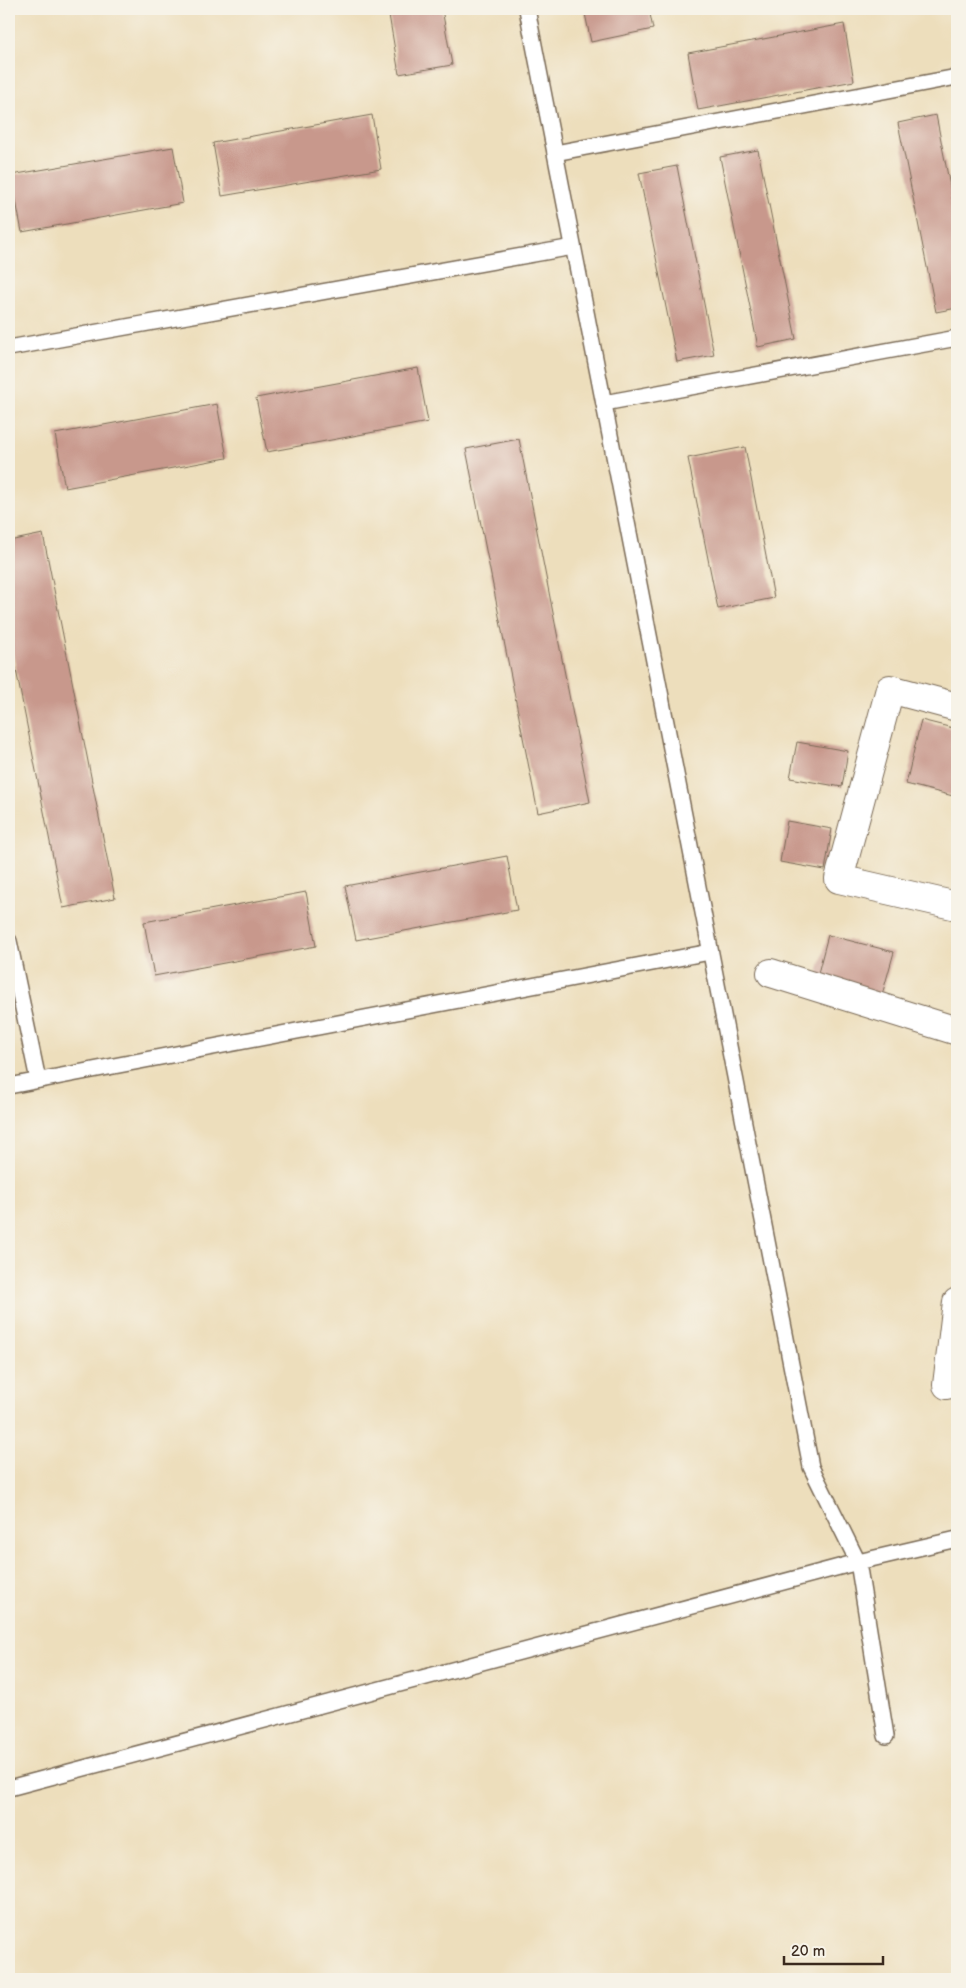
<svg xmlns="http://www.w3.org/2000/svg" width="966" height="1988" viewBox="0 0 966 1988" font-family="'Balsamiq Sans',sans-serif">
<rect width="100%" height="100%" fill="#f7f3e8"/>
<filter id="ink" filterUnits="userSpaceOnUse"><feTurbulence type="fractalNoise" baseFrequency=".02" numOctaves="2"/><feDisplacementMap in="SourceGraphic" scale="10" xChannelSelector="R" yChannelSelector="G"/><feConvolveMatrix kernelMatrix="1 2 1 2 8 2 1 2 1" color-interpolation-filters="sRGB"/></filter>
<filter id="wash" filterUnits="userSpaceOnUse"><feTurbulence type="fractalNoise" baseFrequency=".0096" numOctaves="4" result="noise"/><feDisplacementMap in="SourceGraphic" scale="20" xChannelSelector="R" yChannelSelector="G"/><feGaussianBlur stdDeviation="1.12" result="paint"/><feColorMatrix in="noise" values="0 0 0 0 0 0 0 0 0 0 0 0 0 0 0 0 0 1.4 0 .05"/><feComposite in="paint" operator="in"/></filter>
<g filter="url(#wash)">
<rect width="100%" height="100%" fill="#eddebc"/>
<g id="blocks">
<g fill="#c8988c">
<polygon points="388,9 442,9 452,65 399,74"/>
<polygon points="584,9 649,9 653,29 591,42"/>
<polygon points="844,24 854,81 698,110 688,53"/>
<polygon points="372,115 381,169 222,196 213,143"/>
<polygon points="936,115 957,222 957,308 936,312 898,123"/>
<polygon points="173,147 183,203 22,232 11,175"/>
<polygon points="758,150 796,339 758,347 720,157"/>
<polygon points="677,166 714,355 677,362 639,173"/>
<polygon points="418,368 428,422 267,452 256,398"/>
<polygon points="217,404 227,458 65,488 55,434"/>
<polygon points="519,439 590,802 538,813 466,449"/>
<polygon points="745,447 774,598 718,609 688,458"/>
<polygon points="43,534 115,898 63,908 9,634 9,541"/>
<polygon points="921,720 957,729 957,797 906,784"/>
<polygon points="797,742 848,751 842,787 790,778"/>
<polygon points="787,821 832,829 825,870 780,862"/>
<polygon points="507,856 517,910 356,940 345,886"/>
<polygon points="306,892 316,946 154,976 144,922"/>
<polygon points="828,935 894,952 882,995 817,977"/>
</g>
</g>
</g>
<g filter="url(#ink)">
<use href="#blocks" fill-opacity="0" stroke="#796955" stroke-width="1"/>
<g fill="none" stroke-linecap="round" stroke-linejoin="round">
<defs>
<g id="lane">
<polyline points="527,9 811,1467 858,1562 886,1736"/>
<polyline points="555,153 957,77"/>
<polyline points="9,348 573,247"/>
<polyline points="604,403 957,338"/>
<polyline points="9,941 38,1080"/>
<polyline points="9,1086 710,952"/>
<polyline points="9,1788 858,1562 957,1539"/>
</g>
<g id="street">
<polyline points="957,707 890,689 839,879 957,906"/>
<polyline points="771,973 957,1031"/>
<polyline points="947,1385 957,1302"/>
</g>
</defs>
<use href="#lane" stroke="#796955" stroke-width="18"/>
<use href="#street" stroke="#796955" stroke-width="30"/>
<use href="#lane" stroke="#fff" stroke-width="15"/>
<use href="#street" stroke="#fff" stroke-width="28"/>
</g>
</g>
<rect width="966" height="1988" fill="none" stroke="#f7f3e8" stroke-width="30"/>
<path d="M784 1956v8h99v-8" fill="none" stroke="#3b2a1e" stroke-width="2.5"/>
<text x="791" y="1956" font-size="15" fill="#3b2a1e" stroke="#f7f3e8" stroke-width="4" paint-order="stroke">20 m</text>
</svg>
